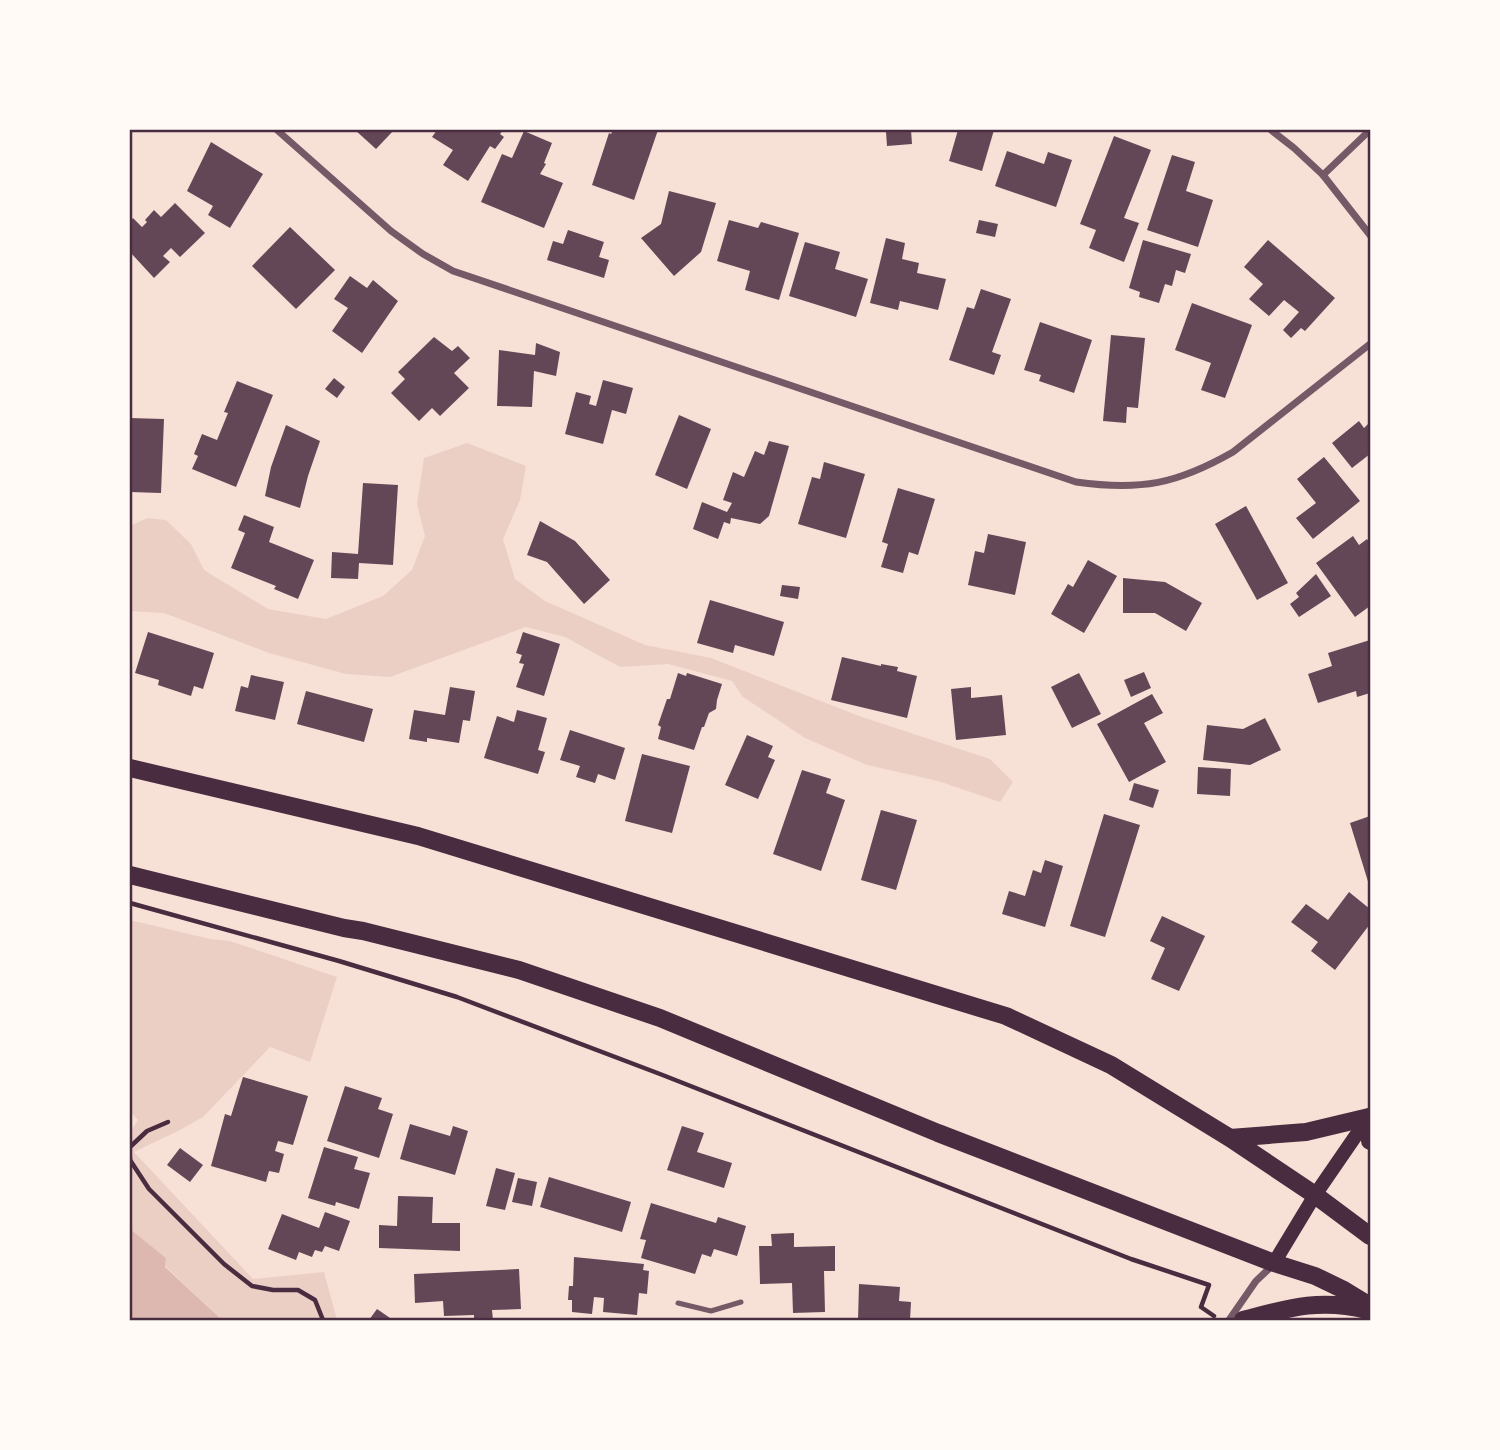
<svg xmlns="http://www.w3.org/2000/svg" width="1500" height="1450" viewBox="0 0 1500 1450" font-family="Commissioner,sans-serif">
<rect width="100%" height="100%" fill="#f7e1d7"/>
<g fill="#ebcfc5">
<polygon points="467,443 526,466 520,500 503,539 515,579 545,601 645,645 711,658 859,716 990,759 1013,782 1000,802 938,781 867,765 805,738 743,697 732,681 668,664 620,667 565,637 526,627 390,677 346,674 269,653 164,613 130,611 130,526 147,518 166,520 191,544 204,570 268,609 326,619 383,596 412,570 425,536 417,504 424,458"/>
<polygon points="130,920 210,939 230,941 337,977 310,1062 270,1047 203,1117 180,1130 134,1152 253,1279 324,1272 337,1320 222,1320 165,1266 166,1258 130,1229 130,1132 138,1120 130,1111"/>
</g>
<polygon fill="#dcb8b0" points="130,1229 166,1258 165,1267 222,1320 130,1320"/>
<g fill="#644757">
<polygon points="355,130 394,130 376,149"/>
<polygon points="437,130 503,130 500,134 504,137 495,149 490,146 468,181 443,165 453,150 432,137"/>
<polygon points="613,130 658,130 634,200 592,185 609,133 611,134"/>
<polygon points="890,130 911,130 912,144 887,146 886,132 890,132"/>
<polygon points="958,130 994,130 982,171 949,161"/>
<polygon points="524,131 552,143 544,163 546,164 540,174 563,183 544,228 481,202 502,154 512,158"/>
<polygon points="1114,136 1151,150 1124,218 1139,223 1124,262 1089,248 1096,230 1080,224"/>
<polygon points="211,142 263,174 230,228 208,215 213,206 187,191"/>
<polygon points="1007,151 1044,164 1048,152 1072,160 1056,207 995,186"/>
<polygon points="1172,155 1195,162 1186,191 1213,200 1198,247 1147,230"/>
<polygon points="669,191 716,203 701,252 674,276 641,238 661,224"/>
<polygon points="175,203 205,233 180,257 171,248 163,256 170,262 154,278 130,252 130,222 133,218 142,227 147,222 145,220 154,210 161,217"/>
<polygon points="729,220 758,228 761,222 799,233 779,300 745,290 750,271 717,261"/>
<polygon points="979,220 998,224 995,237 976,233"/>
<polygon points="290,227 335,270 296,309 252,266"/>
<polygon points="568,230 604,242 599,257 609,260 604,278 547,260 553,241 563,244"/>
<polygon points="886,238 905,243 902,259 919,263 917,273 946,279 938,310 900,301 898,310 870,303"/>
<polygon points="1143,240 1191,254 1185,273 1176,270 1172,286 1165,284 1159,303 1139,297 1140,292 1129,288"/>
<polygon points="1268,240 1335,298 1305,331 1301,328 1291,338 1283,330 1299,312 1284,300 1269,316 1249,299 1263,284 1244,267"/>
<polygon points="805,242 840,252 835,269 868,279 856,317 789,296"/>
<polygon points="350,276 367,288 373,280 398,301 362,353 332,331 348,308 334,299"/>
<polygon points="981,289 1011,299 992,352 1001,355 994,375 949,360 967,307 974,309"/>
<polygon points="1192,303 1252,325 1225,398 1201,390 1211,363 1175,350"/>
<polygon points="1040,322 1092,340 1074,393 1039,381 1041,375 1024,370"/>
<polygon points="1111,335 1145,338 1138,408 1127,407 1126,423 1103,421"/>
<polygon points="434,337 452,351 458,346 470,358 454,373 469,388 440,416 432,408 419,421 391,393 405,379 398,372"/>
<polygon points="536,343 560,352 556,376 534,371 532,407 497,406 499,350 535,355"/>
<polygon points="334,378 345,387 337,398 325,389"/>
<polygon points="603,380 633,388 626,414 612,410 603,444 565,434 576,392 591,396 589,404 596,406"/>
<polygon points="237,381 273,395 236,487 192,469 198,456 194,454 202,434 217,440 228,413 224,412"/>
<polygon points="679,415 711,429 687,489 655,475"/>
<polygon points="130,418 164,419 161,493 130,492"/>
<polygon points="1359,421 1364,428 1370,422 1370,454 1352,468 1332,443"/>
<polygon points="286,425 320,441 308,476 300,508 265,496 271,467"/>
<polygon points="769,441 789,446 769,516 760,524 731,518 730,524 724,522 718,539 693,529 702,502 727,512 732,503 723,500 733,472 744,477 755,451 764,455"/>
<polygon points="1324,457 1360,501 1313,539 1296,518 1316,503 1297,479"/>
<polygon points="824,462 865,474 846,538 798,524 812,477 820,479"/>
<polygon points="363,483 398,485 393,565 359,563 358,579 331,578 332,552 358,554"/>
<polygon points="898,488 935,499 918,555 909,552 903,573 881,567 888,544 882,542"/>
<polygon points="1246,506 1288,583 1257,600 1215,524"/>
<polygon points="244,515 274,527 269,542 314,560 298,599 274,589 276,586 231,568 245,533 238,530"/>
<polygon points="540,521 575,541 610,580 584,604 547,562 527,555"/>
<polygon points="988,534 1026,542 1015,595 968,585 975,551 984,553"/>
<polygon points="1353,536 1359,545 1367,539 1370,544 1370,606 1355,617 1316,563"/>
<polygon points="1088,560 1117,576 1084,633 1051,614 1068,584 1073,587"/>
<polygon points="1316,574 1331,596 1299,617 1290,604 1299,597 1296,593"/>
<polygon points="1123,578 1165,582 1202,603 1186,631 1155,613 1123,613"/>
<polygon points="782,585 800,587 798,599 780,596"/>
<polygon points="710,600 784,622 774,656 735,645 733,653 697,643"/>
<polygon points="148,632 214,653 203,689 194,686 191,696 158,685 159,680 135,673"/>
<polygon points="523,632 560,644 544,696 516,687 524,664 519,663 522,655 516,653"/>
<polygon points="1370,640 1370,693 1357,697 1356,691 1318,703 1308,674 1332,666 1328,653"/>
<polygon points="842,657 881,666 881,664 898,667 897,671 917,676 907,718 831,700"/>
<polygon points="1144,672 1151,688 1131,697 1124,680"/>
<polygon points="678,673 686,676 687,673 722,684 717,700 716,709 709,713 704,727 702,727 694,750 658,739 661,727 658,725 667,699 670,699"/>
<polygon points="1079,673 1101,714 1072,728 1051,687"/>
<polygon points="251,675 284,682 275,720 235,711 241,686 248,688"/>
<polygon points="450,687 475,691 470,721 463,720 459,743 427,738 427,742 409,739 414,710 445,715"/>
<polygon points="971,687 971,698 1002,695 1006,735 956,740 951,689"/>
<polygon points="306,691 373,709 364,742 297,724"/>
<polygon points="1152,694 1163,713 1144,723 1166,762 1129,782 1097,724"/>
<polygon points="517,710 547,718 538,750 545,752 538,774 484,758 497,716 514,722"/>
<polygon points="1265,718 1281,750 1250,765 1203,760 1207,725 1243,729"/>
<polygon points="570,730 625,748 615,780 598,774 595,783 576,777 580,766 560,760"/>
<polygon points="747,735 773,746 768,757 775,760 758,799 725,785"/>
<polygon points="642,754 690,766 672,833 625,821"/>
<polygon points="1198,767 1231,769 1230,796 1197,794"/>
<polygon points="802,770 831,779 826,793 845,800 821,871 773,854"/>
<polygon points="1134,783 1159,790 1153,808 1129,800"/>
<polygon points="881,810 917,820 896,890 861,880"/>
<polygon points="1104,814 1140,825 1105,937 1070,926"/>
<polygon points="1370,816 1370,888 1350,823"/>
<polygon points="1045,860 1063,866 1045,927 1002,914 1009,891 1025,896 1033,870 1041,873"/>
<polygon points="1349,892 1370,909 1370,924 1335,970 1311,951 1318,942 1291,922 1306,904 1328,920"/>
<polygon points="1162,916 1205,936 1179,991 1151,979 1165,948 1150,941"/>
<polygon points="243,1077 308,1096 293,1145 278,1141 275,1151 284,1154 279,1173 269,1171 266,1182 211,1166 225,1114 231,1116"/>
<polygon points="345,1086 382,1098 378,1109 393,1114 379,1158 327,1141"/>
<polygon points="410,1124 450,1136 453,1126 468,1131 455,1175 400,1159"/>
<polygon points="682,1126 704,1133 697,1152 732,1163 724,1188 667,1170"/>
<polygon points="324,1147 358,1157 354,1169 370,1173 359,1209 336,1202 335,1206 308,1198"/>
<polygon points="180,1148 203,1165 190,1182 167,1165"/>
<polygon points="496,1168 515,1173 505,1210 486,1206"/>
<polygon points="549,1177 631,1202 622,1232 540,1207"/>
<polygon points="518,1178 537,1182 532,1206 512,1202"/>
<polygon points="398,1196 433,1197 432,1223 460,1223 460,1251 379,1248 379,1225 397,1226"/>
<polygon points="651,1203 716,1223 718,1217 746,1226 737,1256 714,1249 711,1257 702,1254 695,1274 641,1258 646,1240 640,1239"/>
<polygon points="325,1212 350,1221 339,1251 325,1246 322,1252 315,1250 312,1257 299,1252 296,1260 268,1249 282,1214 319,1228"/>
<polygon points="794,1233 794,1247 835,1246 835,1271 824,1271 825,1312 793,1313 792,1283 760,1284 759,1246 772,1246 771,1234"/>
<polygon points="574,1257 644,1264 643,1270 649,1271 647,1294 639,1293 637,1315 603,1312 604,1298 594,1297 592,1314 572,1312 572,1300 568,1300 569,1286 573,1286"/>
<polygon points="519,1269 521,1309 492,1310 493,1320 474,1320 474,1315 444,1316 443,1301 415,1303 414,1274"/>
<polygon points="859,1284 900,1287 899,1301 911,1302 910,1320 858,1320"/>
<polygon points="377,1309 393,1320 369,1320"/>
</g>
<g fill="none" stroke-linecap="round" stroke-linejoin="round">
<g stroke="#4a2c40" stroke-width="4.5">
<polyline points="130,903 339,961 457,997 660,1074 1131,1259 1209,1285 1201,1307 1214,1316"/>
<polyline points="130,1147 147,1131 168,1122"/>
<polyline points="130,1157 130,1160 149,1189 224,1264 252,1286 273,1290 298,1290 315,1300 323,1320"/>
</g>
<polyline stroke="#755966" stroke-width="5" points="678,1303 711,1311 741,1302"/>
<g stroke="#755966" stroke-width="7">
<path d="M277 130 391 231 423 254 453 271 1076 482C1141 491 1177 484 1233 452L1370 344"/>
<polyline points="1271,130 1294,148 1323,175 1370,235"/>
<polyline points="1323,175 1370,130"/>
<polyline points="1229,1320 1256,1281 1274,1264"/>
</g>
<polyline stroke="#4a2c40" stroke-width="14" points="1274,1263 1315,1195 1370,1115"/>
<g stroke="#4a2c40" stroke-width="18">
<polyline points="130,768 418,836 1006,1016 1111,1065 1230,1138 1315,1195 1370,1236"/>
<polyline points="130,875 344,928 363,931 519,970 660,1018 938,1133 1274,1263 1315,1276 1342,1289 1370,1306"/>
<polyline points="1230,1138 1306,1132 1369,1117 1370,1141"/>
<path d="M1243 1320C1288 1308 1320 1298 1367 1310"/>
</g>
</g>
<rect width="1500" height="1450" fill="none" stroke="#fffaf5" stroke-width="262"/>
<rect x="131" y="131" width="1238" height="1188" fill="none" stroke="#4a2c40" stroke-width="2.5"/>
</svg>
